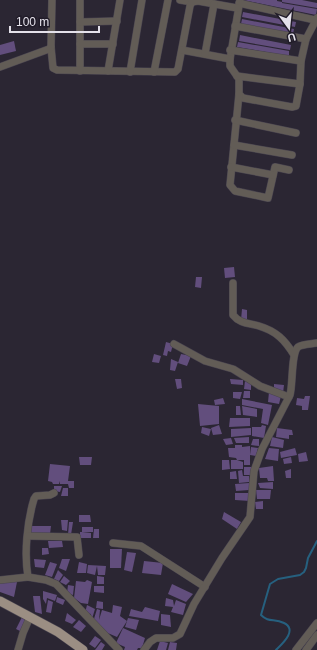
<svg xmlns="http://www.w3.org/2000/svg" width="317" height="650" viewBox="0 0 317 650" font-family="Arial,sans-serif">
<rect width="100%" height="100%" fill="#2b2633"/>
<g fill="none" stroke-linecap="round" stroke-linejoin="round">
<path stroke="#26607f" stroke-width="2" d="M276 650C282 644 298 630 284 623 274 618 269 623 261 615L270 584 278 579 300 575 304 572 306 568 308 558 317 541"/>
</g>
<g fill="#624e7d">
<polygon points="243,0 277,0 277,1 282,2 282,3 317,9 316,15"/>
<polygon points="282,0 302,0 317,3 317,8 282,2"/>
<polygon points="243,12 296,22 295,27 242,17"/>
<polygon points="242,19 294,29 293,34 241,24"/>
<polygon points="240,35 291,45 290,50 239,41"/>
<polygon points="14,41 16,51 0,55 0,45"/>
<polygon points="238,42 289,51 289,56 237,47"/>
<polygon points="234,267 235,277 225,278 224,268"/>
<polygon points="196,277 202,277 201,288 195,287"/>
<polygon points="242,309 247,310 247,320 241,320"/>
<polygon points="166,342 173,344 171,352 168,351 167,356 163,355"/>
<polygon points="154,354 161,356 159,363 152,362"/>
<polygon points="181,354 191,356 187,366 178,363"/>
<polygon points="171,359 178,362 175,371 170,370"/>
<polygon points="175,379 181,379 182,388 177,389"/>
<polygon points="230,379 243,380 243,385 231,384"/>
<polygon points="245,381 251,383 251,390 244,389"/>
<polygon points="274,384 284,385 283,393 274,390"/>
<polygon points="244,391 250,391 250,398 243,398"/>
<polygon points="233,392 242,392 240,399 233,398"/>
<polygon points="269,392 281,396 279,404 268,402"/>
<polygon points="305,396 310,396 308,410 302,410 302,406 296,405 297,398 304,399"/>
<polygon points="223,398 225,404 215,405 214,400"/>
<polygon points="242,399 272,405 268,425 261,423 263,409 242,405"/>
<polygon points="198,404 219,406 219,424 200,426"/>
<polygon points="236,406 240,406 241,415 236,415"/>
<polygon points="242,406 257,409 257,417 243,415"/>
<polygon points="230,418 250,418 250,426 229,427"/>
<polygon points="219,425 222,434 213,435 211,428"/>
<polygon points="262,425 266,426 264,438 252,436 252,427 261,427"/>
<polygon points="202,427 211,429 209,436 201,433"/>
<polygon points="251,428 251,435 231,437 231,429"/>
<polygon points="277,428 292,430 293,435 289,435 289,439 276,437"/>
<polygon points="249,437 249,443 236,443 234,438"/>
<polygon points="272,437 284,440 283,448 270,446"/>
<polygon points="231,438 233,444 226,445 223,439"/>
<polygon points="253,439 259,439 259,446 251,445"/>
<polygon points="235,445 242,445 242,447 250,446 250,465 244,465 244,460 237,460 243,462 243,469 231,469 231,460 237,460 236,458 229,457 228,448 235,448"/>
<polygon points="251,447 258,448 256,456 250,455"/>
<polygon points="269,448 279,449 278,461 265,459"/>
<polygon points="295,448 297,455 281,458 280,452"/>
<polygon points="306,452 308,461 299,462 298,454"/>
<polygon points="79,457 92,457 91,465 80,465"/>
<polygon points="291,457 292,463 284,464 283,459"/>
<polygon points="222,460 229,460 230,469 222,470"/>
<polygon points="50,464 70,466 68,481 74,481 74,488 69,488 68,484 60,484 60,481 59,484 53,484 52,482 48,481"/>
<polygon points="273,466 274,481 268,481 267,478 260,478 259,468"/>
<polygon points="244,467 252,467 251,475 244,475"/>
<polygon points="291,469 291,478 286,478 285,471"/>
<polygon points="242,470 243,476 249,476 249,482 239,483 238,471"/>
<polygon points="236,471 237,479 230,479 230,472"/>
<polygon points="273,482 273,489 260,488 258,483"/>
<polygon points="249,483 249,490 236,491 235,484"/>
<polygon points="54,486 62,486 60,492 54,491"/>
<polygon points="63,488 68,488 68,496 61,496"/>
<polygon points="256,490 271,490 270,499 257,499"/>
<polygon points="235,493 250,493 250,501 235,500"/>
<polygon points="263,501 263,509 256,509 255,502"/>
<polygon points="224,512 241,522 237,529 222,519"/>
<polygon points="79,515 90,515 91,522 79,522"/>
<polygon points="61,520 68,520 67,531 62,530"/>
<polygon points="69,522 73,522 71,535 68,535"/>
<polygon points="30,526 51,526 50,534 30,533"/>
<polygon points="82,527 93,527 93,532 82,532 91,533 91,538 80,538 80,532 82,532"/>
<polygon points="94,529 99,529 99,538 93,538"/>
<polygon points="48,541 62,541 63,547 49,548"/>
<polygon points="42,548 48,548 49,554 42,555"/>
<polygon points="110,549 122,549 121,568 110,568"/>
<polygon points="127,552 136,553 132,572 124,570"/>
<polygon points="34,559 46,560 44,568 35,567"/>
<polygon points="62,559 70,559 66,571 59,568"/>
<polygon points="144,561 163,563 161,575 142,573"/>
<polygon points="50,562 57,564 52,577 45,575"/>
<polygon points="79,562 87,564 86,573 77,573"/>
<polygon points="88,565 106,566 105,575 98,575 97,566 95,575 87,573"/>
<polygon points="58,570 63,575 59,581 54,579"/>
<polygon points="64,576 70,581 66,585 60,582"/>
<polygon points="97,576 104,577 104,584 97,584"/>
<polygon points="87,580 92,582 88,604 81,603 74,598 76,581 85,582"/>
<polygon points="0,582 17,582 14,597 0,592"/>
<polygon points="172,584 193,594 186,602 168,594"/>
<polygon points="68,585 74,586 73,595 67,593"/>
<polygon points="94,586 104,586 104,593 94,592"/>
<polygon points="43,591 57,595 55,601 47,598 46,604 43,599"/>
<polygon points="33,596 40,596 42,614 35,612"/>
<polygon points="57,597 65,600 63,605 56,602"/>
<polygon points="166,598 173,600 174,606 176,600 186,604 183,615 171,612 173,607 165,606"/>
<polygon points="48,600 53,602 51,613 46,612"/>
<polygon points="97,601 103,602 103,609 96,608"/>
<polygon points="87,605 95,609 92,619 90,619 91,614 85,613"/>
<polygon points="113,605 122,607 120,616 127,621 117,637 103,631 93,622 97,609 100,610 99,620 102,610 112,613"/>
<polygon points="145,607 160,611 158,621 129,616 131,609 142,612"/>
<polygon points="67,613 76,620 72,624 65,621"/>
<polygon points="161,614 170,615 171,627 161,625"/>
<polygon points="22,617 27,620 22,632 16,629"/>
<polygon points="128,618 139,620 136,630 125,627"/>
<polygon points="79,620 86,626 81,632 73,627"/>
<polygon points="123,628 145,638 142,648 138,648 137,650 124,650 125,647 116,643"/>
<polygon points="95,636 101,640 95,648 89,644"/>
<polygon points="160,641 168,643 166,650 157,650"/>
<polygon points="101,642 105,645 102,650 95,650"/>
<polygon points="170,642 177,643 176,650 168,650"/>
</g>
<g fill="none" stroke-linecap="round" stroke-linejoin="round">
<defs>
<g id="minor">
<polyline points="80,0 80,71"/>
<polyline points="180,0 192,2 192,0"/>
<polyline points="240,0 230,59 230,66 239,79 239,94 243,98 292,107 296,106 300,84 301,61 306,39 317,18"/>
<polyline points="239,3 315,20"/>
<polyline points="80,22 117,21"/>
<polyline points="235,26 306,39"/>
<polyline points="80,44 113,44"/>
<polyline points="51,47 53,68 57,70 175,72 178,69 190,6 192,2 198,1 237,8"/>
<polyline points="182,50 230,59"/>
<polyline points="230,50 301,61"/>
<polyline points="205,54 214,4"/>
<polyline points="0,67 49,49 51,47 52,0"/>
<polyline points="108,71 120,0"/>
<polyline points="130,72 142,0"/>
<polyline points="154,72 168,0"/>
<polyline points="237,76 300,84"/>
<polyline points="239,94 230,185 235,191 268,198 275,167 289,170"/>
<polyline points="235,120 296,133"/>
<polyline points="234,145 292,155"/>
<polyline points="231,167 273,175"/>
<path d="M233 283V315C240 324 249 323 259 326 276 331 285 340 294 355"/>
<polyline points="174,344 205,361 233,369 260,386 289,397"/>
<path d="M54 493 50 495 36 496 34 499C27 522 24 554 28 577L46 580 56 584 119 650"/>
<polyline points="28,536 77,537 79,555"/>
<polyline points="113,543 141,546 205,587"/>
<polyline points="0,580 28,577"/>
<polyline points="18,650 23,633 30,617"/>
<path d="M144 650 150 642 156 638H173L180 634 194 604 222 558 250 517 254 471 262 449 290 395C293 385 291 353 298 347 302 344 312 344 317 343"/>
<polyline points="296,650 317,623"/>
<polyline points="306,650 317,635"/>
</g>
<polyline id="major" points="0,601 58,632 83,650"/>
</defs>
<use href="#minor" stroke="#494450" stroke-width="8"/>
<use href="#major" stroke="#494450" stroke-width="10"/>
<use href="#minor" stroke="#625c56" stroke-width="7"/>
<use href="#major" stroke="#9b8e83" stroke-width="9"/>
</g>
<g transform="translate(289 28) rotate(165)" stroke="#211c29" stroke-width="3" paint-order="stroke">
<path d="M0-3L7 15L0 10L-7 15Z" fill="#e4e1ea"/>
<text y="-6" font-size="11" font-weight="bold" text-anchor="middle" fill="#e4e1ea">U</text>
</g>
<path d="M10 26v6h89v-6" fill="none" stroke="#e4e1ea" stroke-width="2"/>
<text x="16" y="26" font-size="12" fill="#e4e1ea" stroke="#211c29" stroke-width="3" paint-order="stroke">100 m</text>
</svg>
